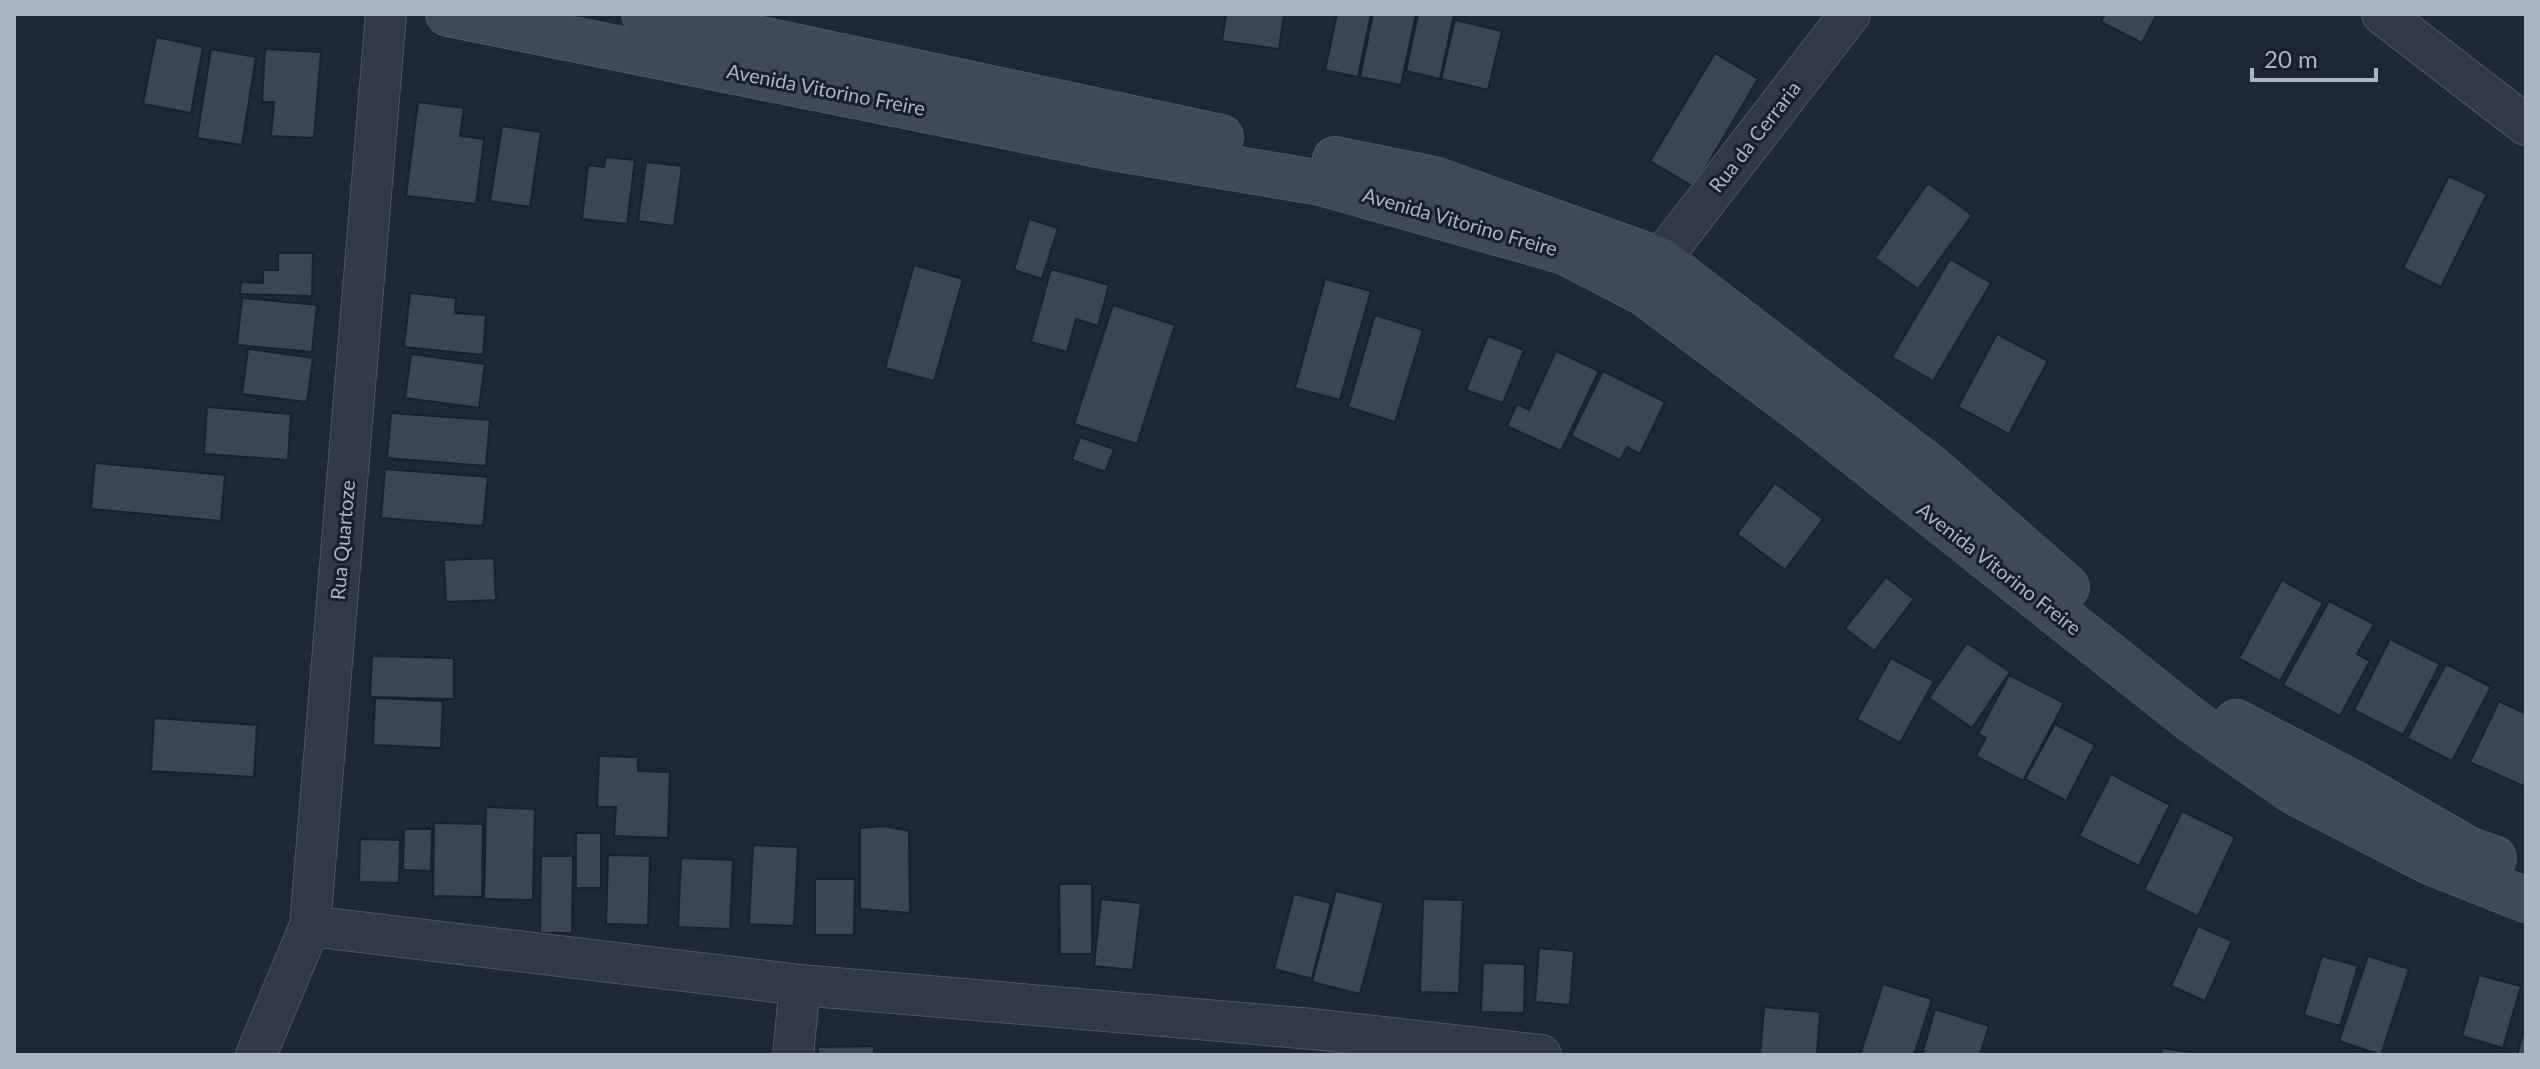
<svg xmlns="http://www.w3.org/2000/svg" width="2540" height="1069" viewBox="0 0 2540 1069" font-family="Lato,sans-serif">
<rect width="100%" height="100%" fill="#1d2836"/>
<g fill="#384658" stroke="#18212d" stroke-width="2">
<polygon points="1226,14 1284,14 1279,49 1222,41"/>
<polygon points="1337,14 1371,14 1358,77 1325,70"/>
<polygon points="1373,14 1416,14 1401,85 1360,77"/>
<polygon points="1418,14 1454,14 1440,79 1406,71"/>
<polygon points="2105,14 2157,14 2142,43 2101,22"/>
<polygon points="1455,20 1502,31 1488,90 1441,79"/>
<polygon points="156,37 203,47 191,113 143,104"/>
<polygon points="211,49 256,57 242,145 197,138"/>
<polygon points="265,49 321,52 314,138 271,136 274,102 262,102"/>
<polygon points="1715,53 1758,79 1694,187 1650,161"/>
<polygon points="418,102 464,108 460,136 484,139 476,204 406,196"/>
<polygon points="502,126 541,132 530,207 490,201"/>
<polygon points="606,157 635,160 627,224 582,219 588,165 604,167"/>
<polygon points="646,162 682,166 674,226 638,221"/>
<polygon points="2449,176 2487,194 2441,287 2403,268"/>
<polygon points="1928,183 1972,215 1918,289 1875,258"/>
<polygon points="1029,219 1058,228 1042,279 1014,270"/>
<polygon points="278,253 313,253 312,296 240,294 241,282 263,283 263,270 278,270"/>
<polygon points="1950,259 1991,283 1933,381 1892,357"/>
<polygon points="914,265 963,279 934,381 885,368"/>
<polygon points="1051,269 1109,285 1098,326 1076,319 1067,352 1031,342"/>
<polygon points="1325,279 1371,291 1340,400 1295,388"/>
<polygon points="410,293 456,298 455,313 486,315 483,355 404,347"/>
<polygon points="242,298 317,305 312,352 237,345"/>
<polygon points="1113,305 1175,325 1137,444 1074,424"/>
<polygon points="1375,315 1423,330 1395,422 1348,407"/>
<polygon points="1997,334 2048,361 2009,434 1958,407"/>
<polygon points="1488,336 1524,350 1503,403 1466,390"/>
<polygon points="248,349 313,358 307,402 242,394"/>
<polygon points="1556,351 1599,371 1561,451 1507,426 1517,404 1529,410"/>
<polygon points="411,354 485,364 479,408 405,398"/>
<polygon points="1603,371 1665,402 1640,454 1627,447 1620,460 1571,436"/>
<polygon points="207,407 291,414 288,460 204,454"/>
<polygon points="391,413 490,420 486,466 387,458"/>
<polygon points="1080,437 1114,449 1105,472 1072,460"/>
<polygon points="95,463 225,475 221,521 91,509"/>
<polygon points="385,469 488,477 483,526 381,518"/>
<polygon points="1775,483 1823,519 1785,570 1737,534"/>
<polygon points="494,558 496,600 446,602 444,560"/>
<polygon points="1886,577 1914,599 1874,651 1845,628"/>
<polygon points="2282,580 2323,603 2280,681 2239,658"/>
<polygon points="2329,601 2374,624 2357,654 2370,661 2340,716 2283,685"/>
<polygon points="2390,639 2440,664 2403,735 2354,710"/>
<polygon points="1967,643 2010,672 1972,728 1929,698"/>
<polygon points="372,656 454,658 454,699 370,697"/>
<polygon points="1891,658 1934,681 1900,743 1857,719"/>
<polygon points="2446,664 2491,687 2452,761 2407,738"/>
<polygon points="2009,675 2064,703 2023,781 1976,756 1986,738 1978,734"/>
<polygon points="375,698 443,701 441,748 373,745"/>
<polygon points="2499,701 2526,714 2526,780 2523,786 2470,762"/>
<polygon points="154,718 257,725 254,777 151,771"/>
<polygon points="2055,724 2095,745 2066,801 2025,779"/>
<polygon points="599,756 638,757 638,771 670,772 668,838 614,836 616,807 597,807"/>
<polygon points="2111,774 2170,805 2139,866 2079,836"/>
<polygon points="486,807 535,809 533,900 484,899"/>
<polygon points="2182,811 2235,837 2198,916 2144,890"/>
<polygon points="434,823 483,824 482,897 433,896"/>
<polygon points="884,826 909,831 910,913 860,909 860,828"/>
<polygon points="404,829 432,829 431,871 403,870"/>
<rect x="576" y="833" width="25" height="55"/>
<polygon points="360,839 400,840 399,883 359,882"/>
<polygon points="753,845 798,847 794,926 749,924"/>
<polygon points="608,855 650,856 648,925 606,924"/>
<polygon points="541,856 573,856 572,933 540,933"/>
<polygon points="681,858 733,860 730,929 678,927"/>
<polygon points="815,879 855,879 854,935 815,935"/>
<polygon points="1059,884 1092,884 1092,954 1060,954"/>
<polygon points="1336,891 1384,903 1360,994 1312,982"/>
<polygon points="1294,894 1331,903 1312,979 1274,969"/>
<polygon points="1101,899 1141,903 1133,970 1094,966"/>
<polygon points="1423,899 1463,900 1459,993 1420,992"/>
<polygon points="2198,926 2232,941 2205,1001 2171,986"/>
<polygon points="1539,948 1574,951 1570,1005 1535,1002"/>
<polygon points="2322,956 2358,966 2340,1026 2304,1015"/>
<polygon points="2368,956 2409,969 2381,1055 2339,1041"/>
<polygon points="1483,963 1525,964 1524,1013 1481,1012"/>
<polygon points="2479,975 2521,986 2503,1048 2462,1036"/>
<polygon points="1883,984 1932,999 1914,1055 1860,1055"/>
<polygon points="1764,1007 1820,1012 1817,1055 1760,1055"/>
<polygon points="1935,1009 1989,1026 1980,1055 1922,1055"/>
<polygon points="2526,1024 2526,1055 2517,1055"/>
<polygon points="874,1046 874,1055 818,1055 818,1047"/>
<polygon points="2162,1048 2196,1053 2195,1055 2161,1055"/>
</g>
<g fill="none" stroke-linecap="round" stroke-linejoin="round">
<defs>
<g id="street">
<polyline points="2382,14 2526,125"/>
<polyline points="1660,260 1850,14"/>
<polyline points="310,926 800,985 1313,1029 1541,1055"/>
<polyline points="256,1055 310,926 386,14"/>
<polyline points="793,1055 800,985"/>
</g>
<g id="secondary">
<polyline points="448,14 1113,148 1321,183 1565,252 1644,293 1803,412 2194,722 2294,792 2430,862 2526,900"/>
<polyline points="644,14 1221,137"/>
<polyline points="1335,159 1434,179 1660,260 1929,466 2067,587"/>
<polyline points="2236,722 2355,784 2470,850 2494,858"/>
</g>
</defs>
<use href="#street" stroke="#4d5765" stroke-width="42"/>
<use href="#secondary" stroke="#4d5765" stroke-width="46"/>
<use href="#street" stroke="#303a47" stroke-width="40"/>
<use href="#secondary" stroke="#3e495a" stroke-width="44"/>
</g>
<g text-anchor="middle" stroke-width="6" stroke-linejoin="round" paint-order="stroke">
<g font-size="20" fill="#a9b4c5" stroke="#161f2b">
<text transform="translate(826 90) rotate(11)" y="7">Avenida Vitorino Freire</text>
<text transform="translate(1755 137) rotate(-52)" y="7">Rua da Cerraria</text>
<text transform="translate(1460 222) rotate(16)" y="7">Avenida Vitorino Freire</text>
<text transform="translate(343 540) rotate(-85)" y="7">Rua Quartoze</text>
<text transform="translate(1999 569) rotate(38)" y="7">Avenida Vitorino Freire</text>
</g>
</g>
<rect width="2540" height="1069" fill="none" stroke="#a9b4c5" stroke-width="32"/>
<path d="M2252 68v12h124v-12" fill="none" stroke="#a9b4c5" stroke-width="4"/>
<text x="2264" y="68" font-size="24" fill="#a9b4c5" stroke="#161f2b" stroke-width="6" paint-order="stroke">20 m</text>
</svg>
